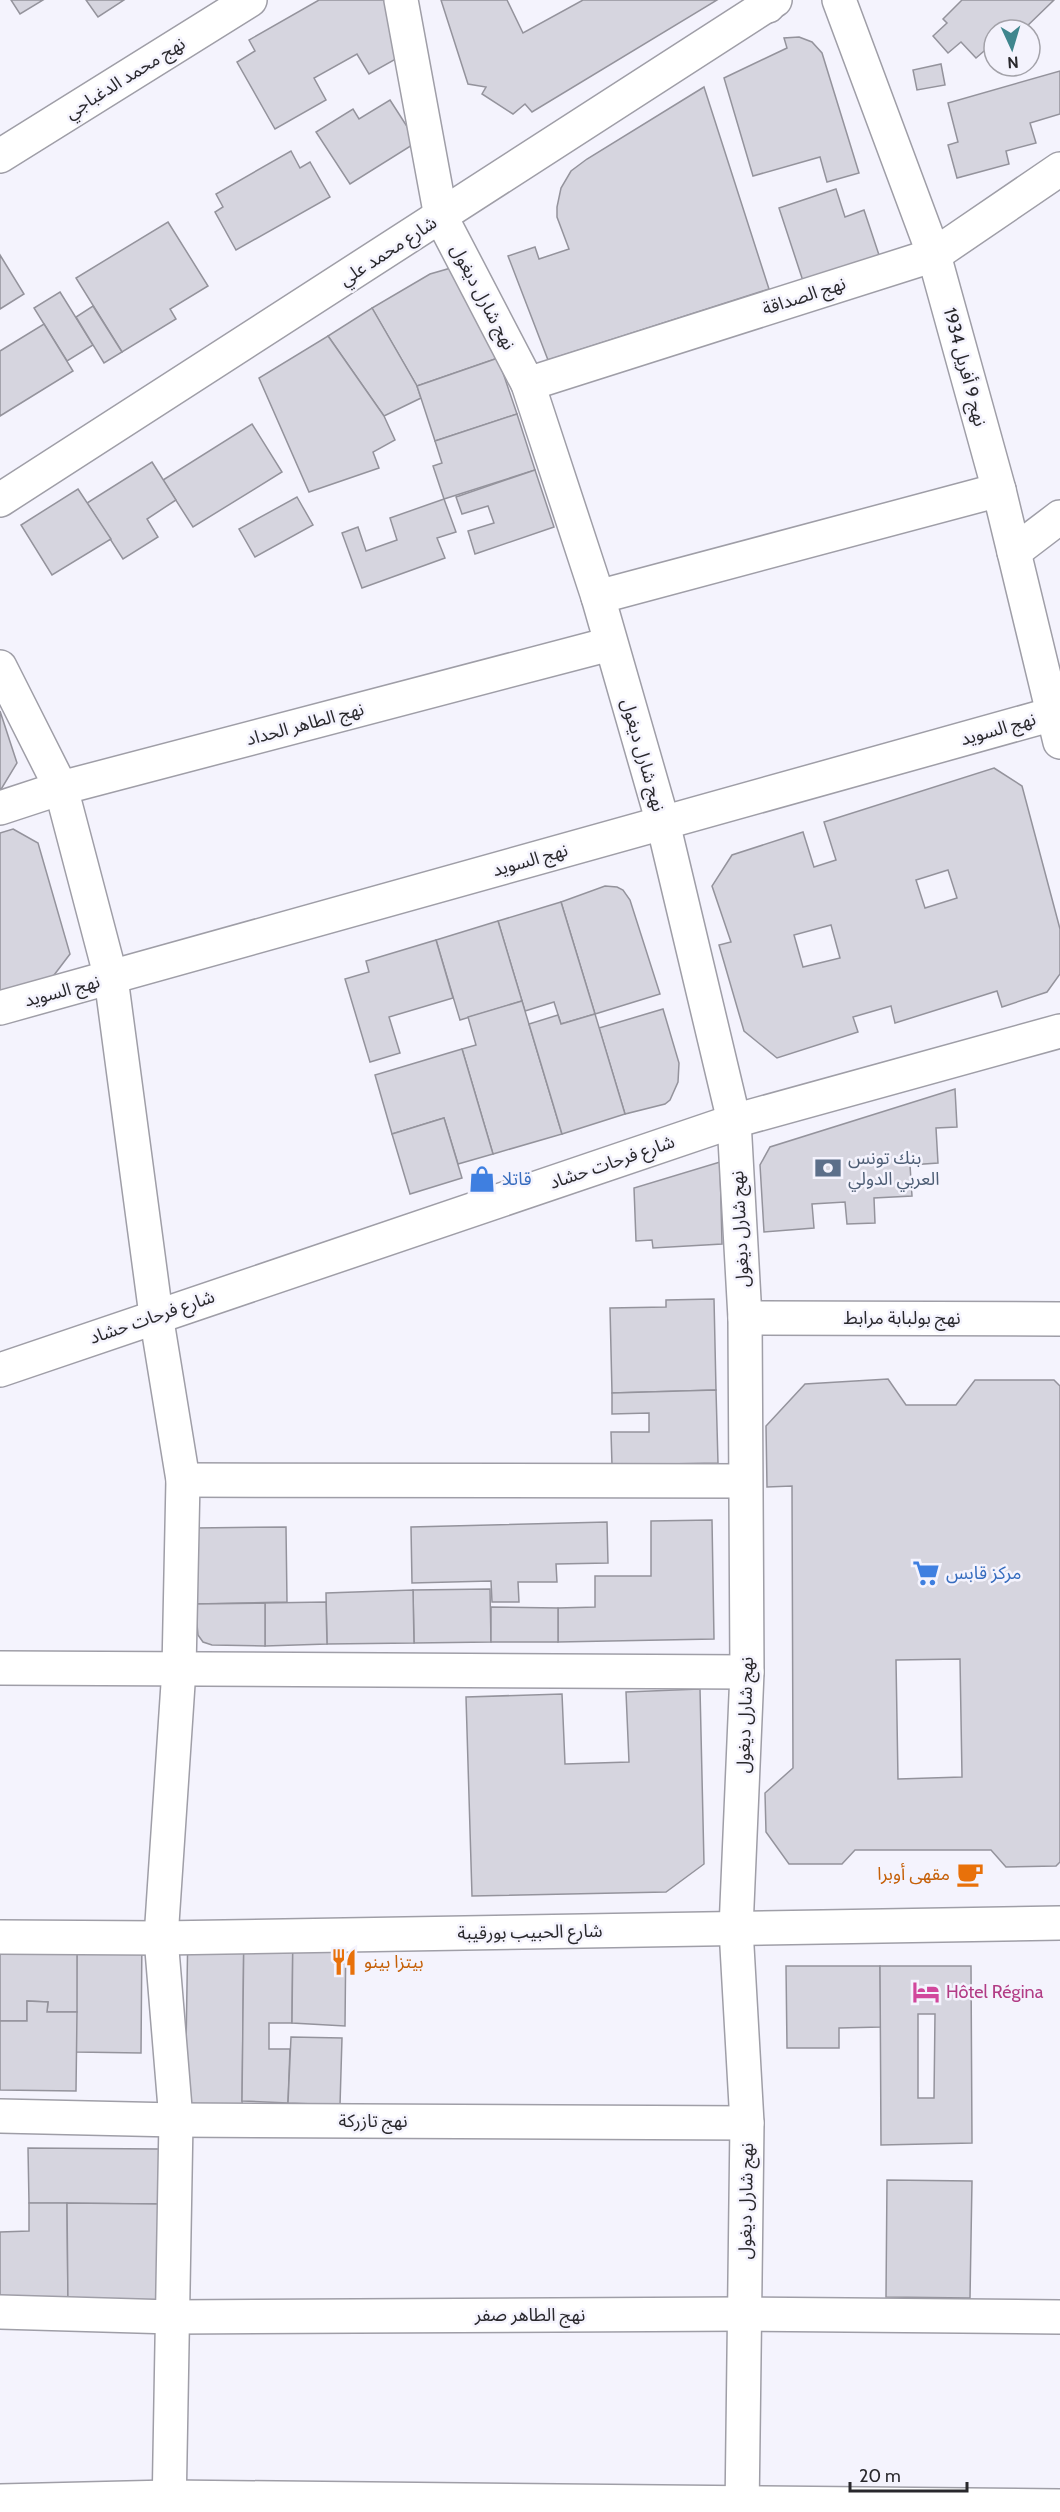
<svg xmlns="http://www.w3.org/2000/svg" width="1060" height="2512" viewBox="0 0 1060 2512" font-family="Cabin,'Noto Sans Arabic',sans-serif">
<rect width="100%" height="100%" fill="#f4f3fd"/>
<g fill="#d6d5df" stroke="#94939c" stroke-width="1.5" fill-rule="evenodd">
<polygon points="11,0 43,0 20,14"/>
<polygon points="86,0 124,0 98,17"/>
<polygon points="319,0 384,0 403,55 369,74 357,54 314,78 326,100 275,129 237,62 255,51 249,40"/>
<polygon points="441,0 507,0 523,33 583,0 717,0 532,112 525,104 513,114 482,94 486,87 468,84"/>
<polygon points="962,0 1054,0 1023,30 994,30 994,48 991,45 976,58 961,42 948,53 933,36 947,23 943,19"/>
<polygon points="799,37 812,42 822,53 859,173 827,182 820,157 753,176 724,78 787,48 784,38"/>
<polygon points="941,64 945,85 917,90 913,70"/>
<polygon points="1060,71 1060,114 1030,123 1036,143 1006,151 1009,164 957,178 948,145 958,142 948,103"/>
<polygon points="704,87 769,289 548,360 508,256 535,247 539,259 569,249 557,217 557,207 561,188 571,171 587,159"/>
<polygon points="390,100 417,142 350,184 316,132 353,109 359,119"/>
<polygon points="291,151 300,168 310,162 330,197 236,250 215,212 223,207 216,194"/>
<polygon points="836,189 845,217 864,210 880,258 804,284 779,208"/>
<polygon points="168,222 208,286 170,309 176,319 122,352 76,278"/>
<polygon points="0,255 24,294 0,309"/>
<polygon points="451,268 498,358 417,386 372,308 430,274"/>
<polygon points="60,292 93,345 67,361 34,308"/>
<polygon points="93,306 122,352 104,363 76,317"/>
<polygon points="372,308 417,386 421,398 384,416 328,336"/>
<polygon points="44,324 73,371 0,416 0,351"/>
<polygon points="328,336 384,416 395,440 373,452 379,468 309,492 259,378"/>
<polygon points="498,358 517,414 435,441 417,386"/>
<polygon points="517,414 535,470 444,499 433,466 442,463 435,441"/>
<polygon points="252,424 282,472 193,527 163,480"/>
<polygon points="152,462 176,500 147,519 158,537 123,559 87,503"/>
<polygon points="535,470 554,527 475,554 468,531 494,523 488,506 462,514 456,497"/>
<polygon points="78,489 111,539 52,575 21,525"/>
<polygon points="297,497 313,525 255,557 239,529"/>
<polygon points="444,499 456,532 437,538 445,558 362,588 342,533 358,527 366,551 397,540 390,518"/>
<polygon points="0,711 17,763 0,791"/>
<path d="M994 768 1022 786 1060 929V974L1047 992 1002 1007 997 991 895 1023 891 1006 853 1017 858 1032 777 1058 744 1031 719 945 731 942 712 886 732 855 803 832 814 867 836 860 824 822ZM948 870 957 898 925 908 916 880ZM831 925 840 958 803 967 794 935Z"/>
<polygon points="13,829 38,843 70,954 51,979 0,995 0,833"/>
<polygon points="605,886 617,887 623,890 630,900 660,994 595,1014 561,902"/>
<polygon points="561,902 595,1014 561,1024 554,1002 525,1011 498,921"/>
<polygon points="498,921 522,1001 460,1020 436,940"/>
<polygon points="436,940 453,998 389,1017 400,1053 370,1062 345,979 369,972 366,961"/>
<polygon points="522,1001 562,1134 493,1154 462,1049 476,1045 468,1017"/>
<polygon points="663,1009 679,1063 678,1082 670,1100 665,1104 625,1114 599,1028"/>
<polygon points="595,1014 625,1114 562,1134 529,1024 558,1015 561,1024"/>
<polygon points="462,1049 493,1154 458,1164 444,1118 392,1134 375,1075"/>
<polygon points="955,1089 957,1127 936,1128 938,1163 910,1165 912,1196 874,1198 875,1223 847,1224 845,1202 812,1204 814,1228 764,1232 760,1165 770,1147"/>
<polygon points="444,1118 462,1178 410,1194 392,1134"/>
<polygon points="720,1162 722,1244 653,1248 652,1240 636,1241 634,1188"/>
<polygon points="714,1299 716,1390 612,1393 610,1308 666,1307 666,1300"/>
<path d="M888 1379 906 1405H956L975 1380H1054L1060 1386V1862L1056 1866 1006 1867 991 1850H855L842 1864H789L766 1832 765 1793 793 1768 792 1486 767 1487 766 1426 805 1384ZM960 1659 962 1777 898 1779 896 1660Z"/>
<polygon points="716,1390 718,1463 612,1465 611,1432 649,1432 649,1413 612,1414 612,1393"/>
<polygon points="712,1520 714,1639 558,1642 558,1608 595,1607 595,1576 651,1576 651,1521"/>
<polygon points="607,1522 608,1563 556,1564 557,1582 518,1582 519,1602 492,1602 491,1581 412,1583 411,1527"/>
<polygon points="286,1527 287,1602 195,1604 194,1528"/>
<polygon points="490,1589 491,1642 414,1643 413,1590"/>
<polygon points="413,1590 414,1643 327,1644 326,1593"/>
<polygon points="326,1602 327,1644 265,1646 265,1603"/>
<polygon points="265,1603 265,1646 212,1645 203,1642 198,1635 195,1604"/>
<polygon points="491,1607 558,1608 558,1642 491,1642"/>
<polygon points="700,1689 704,1864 666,1892 472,1896 466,1697 562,1694 565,1764 629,1762 626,1692"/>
<polygon points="188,1924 244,1924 242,2111 185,2110"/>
<polygon points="244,1924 293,1925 292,2023 269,2023 269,2049 290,2049 288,2103 242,2101"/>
<polygon points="293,1925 346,1926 345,2026 292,2023"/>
<polygon points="77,1932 142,1933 141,2053 76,2052"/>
<polygon points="77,1932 77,2012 47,2012 48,2002 27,2001 27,2021 0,2021 0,1933"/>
<polygon points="786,1966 880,1966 881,2027 839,2028 839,2048 787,2048"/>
<path d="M880 1966H971L972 2143 881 2145ZM918 2014H935L934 2098H918Z"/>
<polygon points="27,2001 48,2002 47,2012 77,2012 76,2091 0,2090 0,2021 27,2021"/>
<polygon points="291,2037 342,2038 340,2105 288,2103"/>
<polygon points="28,2148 159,2149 158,2204 29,2203"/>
<polygon points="887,2180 972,2181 970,2298 886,2297"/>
<polygon points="29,2203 67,2203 68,2306 0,2307 0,2232 29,2231"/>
<polygon points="67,2203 158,2204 157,2309 68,2306"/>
</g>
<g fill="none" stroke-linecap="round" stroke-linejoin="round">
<defs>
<g id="street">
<polyline points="401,0 441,217 528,384 598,597 663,823 734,1121 745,1318 747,1672 736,1929 747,2123 742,2512"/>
<polyline points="839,0 934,255 999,490 1060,742"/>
<polyline points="0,156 250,0"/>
<polyline points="528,384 934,255 1060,169"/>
<polyline points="1014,552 1060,517"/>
<polyline points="598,597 999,490"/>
<polyline points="0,667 61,788 111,978 156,1315 183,1480 179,1669 161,1938 176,2120 169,2512"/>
<polyline points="0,808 61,788 610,644"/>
<polyline points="0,1008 1060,712"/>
<polyline points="745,1318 1060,1319"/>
<polyline points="183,1480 745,1481"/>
<polyline points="0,1668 747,1672"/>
<polyline points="0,2116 176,2120 747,2123"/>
<polyline points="0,2312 172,2317 745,2314 1060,2317"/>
<polyline points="0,2501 169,2497 1060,2506"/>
</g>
<g id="secondary">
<polyline points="0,500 775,0"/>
<polyline points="0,1370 734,1121 1060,1031"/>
<polyline points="0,1937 161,1938 1060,1923"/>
</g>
<polyline id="primary" points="768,6 769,0"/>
</defs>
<use href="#street" stroke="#9f9ea7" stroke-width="36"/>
<use href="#secondary" stroke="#9f9ea7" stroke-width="36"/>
<use href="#primary" stroke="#9f9ea7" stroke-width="36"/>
<use href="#street" stroke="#fff" stroke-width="33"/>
<use href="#secondary" stroke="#fff" stroke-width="33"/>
<use href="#primary" stroke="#fff" stroke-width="33"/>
</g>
<defs>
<symbol id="bank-bare" viewBox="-9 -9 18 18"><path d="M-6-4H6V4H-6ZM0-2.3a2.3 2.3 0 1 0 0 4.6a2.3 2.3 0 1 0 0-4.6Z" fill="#5c6f8a" stroke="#f4f3fd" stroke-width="2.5" paint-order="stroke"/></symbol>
<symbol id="shop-bare" viewBox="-9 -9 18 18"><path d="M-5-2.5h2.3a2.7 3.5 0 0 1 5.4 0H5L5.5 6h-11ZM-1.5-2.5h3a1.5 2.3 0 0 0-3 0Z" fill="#3f7fe0" stroke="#f4f3fd" stroke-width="2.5" paint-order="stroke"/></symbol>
<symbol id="supermarket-bare" viewBox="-9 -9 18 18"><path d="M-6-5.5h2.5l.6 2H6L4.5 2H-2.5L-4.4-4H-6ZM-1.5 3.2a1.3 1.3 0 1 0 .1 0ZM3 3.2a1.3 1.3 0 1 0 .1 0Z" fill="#3f7fe0" stroke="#f4f3fd" stroke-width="2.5" paint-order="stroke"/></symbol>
<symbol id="cafe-bare" viewBox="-9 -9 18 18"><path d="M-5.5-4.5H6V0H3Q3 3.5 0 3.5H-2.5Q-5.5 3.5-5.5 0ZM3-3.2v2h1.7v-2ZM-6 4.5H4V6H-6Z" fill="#e8710a" stroke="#f4f3fd" stroke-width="2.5" paint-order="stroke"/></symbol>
<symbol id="restaurant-bare" viewBox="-9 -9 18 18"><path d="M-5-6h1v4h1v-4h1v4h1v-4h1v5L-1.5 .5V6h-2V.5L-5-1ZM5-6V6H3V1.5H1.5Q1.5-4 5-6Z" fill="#e8710a" stroke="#f4f3fd" stroke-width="2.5" paint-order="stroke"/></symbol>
<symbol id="hotel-bare" viewBox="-9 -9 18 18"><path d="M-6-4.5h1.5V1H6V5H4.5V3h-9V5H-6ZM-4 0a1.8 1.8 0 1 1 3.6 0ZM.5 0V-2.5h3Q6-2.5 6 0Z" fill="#d1479c" stroke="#f4f3fd" stroke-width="2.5" paint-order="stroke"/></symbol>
</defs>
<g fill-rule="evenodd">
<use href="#bank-bare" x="809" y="1149" width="38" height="38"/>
<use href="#shop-bare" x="463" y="1160" width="38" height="38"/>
<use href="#supermarket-bare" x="907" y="1554" width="38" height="38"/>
<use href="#cafe-bare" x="951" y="1855" width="38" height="38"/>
<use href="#restaurant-bare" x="325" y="1943" width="38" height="38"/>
<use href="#hotel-bare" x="907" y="1973" width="38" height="38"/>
</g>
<g text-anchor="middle" stroke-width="5" stroke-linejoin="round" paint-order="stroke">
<g font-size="18" fill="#29282c" stroke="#f4f3fd">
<text transform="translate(125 78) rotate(-32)" y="6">نهج محمد الدغباجي</text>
<text transform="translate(388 251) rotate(-33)" y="6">شارع محمد علي</text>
<text transform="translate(804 296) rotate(-18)" y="6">نهج الصداقة</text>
<text transform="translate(483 297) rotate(62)" y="6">نهج شارل ديغول</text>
<text transform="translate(965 367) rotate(75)" y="6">نهج 9 أفريل 1934</text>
<text transform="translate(305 724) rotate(-15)" y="6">نهج الطاهر الحداد</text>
<text transform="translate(998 729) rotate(-16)" y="6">نهج السويد</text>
<text transform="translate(643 755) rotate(74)" y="6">نهج شارل ديغول</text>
<text transform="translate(530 860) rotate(-16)" y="6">نهج السويد</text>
<text transform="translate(62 991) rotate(-15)" y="6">نهج السويد</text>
<text transform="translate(612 1162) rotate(-19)" y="6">شارع فرحات حشاد</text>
<text transform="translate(740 1229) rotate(-93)" y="6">نهج شارل ديغول</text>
<text transform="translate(152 1317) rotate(-19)" y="6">شارع فرحات حشاد</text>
<text x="902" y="1324">نهج بولبابة مرابط</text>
<text transform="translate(745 1715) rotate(-88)" y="6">نهج شارل ديغول</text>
<text transform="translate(530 1932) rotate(-1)" y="6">شارع الحبيب بورقيبة</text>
<text x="373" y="2127">نهج تازركة</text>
<text transform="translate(746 2201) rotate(-89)" y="6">نهج شارل ديغول</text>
<text x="530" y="2321">نهج الطاهر صفر</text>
</g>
<g font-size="18" fill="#4e5e75" stroke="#f4f3fd" text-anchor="start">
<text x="848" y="1164">بنك تونس<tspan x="848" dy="21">العربي الدولي</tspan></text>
</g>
<g font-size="18" fill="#366cbe" stroke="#f4f3fd" text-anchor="start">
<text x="502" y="1185">قاتلا</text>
<text x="946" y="1579">مركز قابس</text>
</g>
<g font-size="18" fill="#c56008" stroke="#f4f3fd" text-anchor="end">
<text x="950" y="1880">مقهى أوبرا</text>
<text x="364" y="1968" text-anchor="start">بيتزا بينو</text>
</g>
<g font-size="18" fill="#b23c85" stroke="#f4f3fd" text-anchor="start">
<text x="946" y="1998">Hôtel Régina</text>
</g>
</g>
<g transform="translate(1012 48) rotate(176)"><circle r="28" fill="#f4f3fd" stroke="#a3a2a9" stroke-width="1.5"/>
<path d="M0-4.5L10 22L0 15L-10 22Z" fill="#3f868e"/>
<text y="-9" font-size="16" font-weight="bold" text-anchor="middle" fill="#29282c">N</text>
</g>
<path d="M850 2482v9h117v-9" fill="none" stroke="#29282c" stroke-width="3"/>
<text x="859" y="2482" font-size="18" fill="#29282c" stroke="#f4f3fd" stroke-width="4.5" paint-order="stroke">20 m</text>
</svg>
